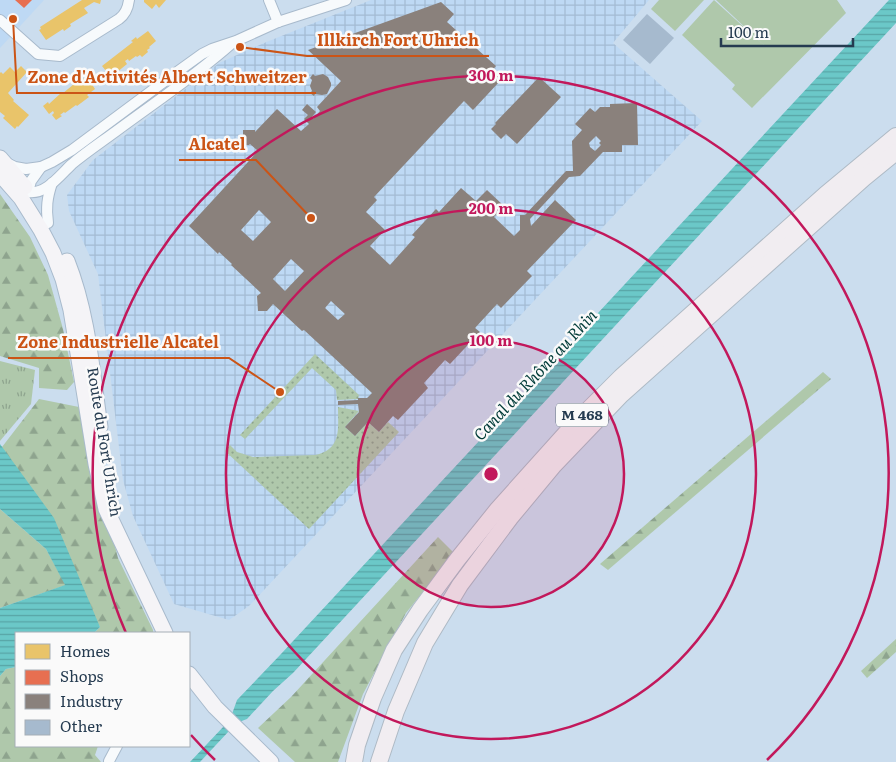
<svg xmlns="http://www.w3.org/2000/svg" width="896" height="762" viewBox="0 0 896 762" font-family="Literata,serif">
<defs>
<pattern id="industrial-grid" width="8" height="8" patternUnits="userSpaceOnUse" patternTransform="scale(1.25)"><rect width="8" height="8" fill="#bed9f4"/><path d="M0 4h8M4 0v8" fill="none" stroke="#a3bbd3"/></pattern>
<pattern id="grass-dots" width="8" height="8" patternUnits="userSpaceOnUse" patternTransform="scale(1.25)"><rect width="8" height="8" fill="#afc8ab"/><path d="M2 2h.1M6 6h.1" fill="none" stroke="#8ea48e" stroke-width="1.8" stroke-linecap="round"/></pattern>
<pattern id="forest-firs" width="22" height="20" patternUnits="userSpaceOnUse" patternTransform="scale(1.25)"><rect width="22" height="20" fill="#afc8ab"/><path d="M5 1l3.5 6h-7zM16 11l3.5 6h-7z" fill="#8ea48e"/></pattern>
<pattern id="park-tufts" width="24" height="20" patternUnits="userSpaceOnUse" patternTransform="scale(1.25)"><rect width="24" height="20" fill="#afc8ab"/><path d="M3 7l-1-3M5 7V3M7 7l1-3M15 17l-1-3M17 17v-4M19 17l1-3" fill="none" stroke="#8ea48e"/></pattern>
<pattern id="water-rules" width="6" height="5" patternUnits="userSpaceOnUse" patternTransform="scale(1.25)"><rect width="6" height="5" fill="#6bc8c8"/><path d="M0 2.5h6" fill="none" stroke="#58a4a5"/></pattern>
</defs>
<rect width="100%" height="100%" fill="#cbddee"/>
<polygon fill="#bed9f4" points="0,0 44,0 0,48"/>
<polygon fill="url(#industrial-grid)" points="371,0 649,0 613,43 702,121 249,606 229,620 174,604 133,516 123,480 98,274 69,211 67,195 93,160 219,63 264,43"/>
<g fill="url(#grass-dots)">
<polygon points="315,354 359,395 358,399 337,400 336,390 312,368 245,439 240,435"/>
<path d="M338 407 359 411 345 427 355 436 368 422 379 432 388 422 399 432 309 529 225 451 230 445 237 452 253 457 315 455C342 449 338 429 338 407Z"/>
</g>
<g fill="url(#forest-firs)">
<polygon points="0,194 30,237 48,275 63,329 74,382 67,390 39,388 39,368 0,356"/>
<polygon points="823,372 831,379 608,570 600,564"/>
<polygon points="39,399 79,407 118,558 153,630 153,633 94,633 100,627 2,447"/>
<polygon points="0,509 46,549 66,585 0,608"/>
<polygon points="438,537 454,553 406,613 363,694 338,762 295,762 258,728 291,697"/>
<polygon points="896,639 896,652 867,678 861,671"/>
<polygon points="16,667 16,746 98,746 95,755 101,762 0,762 0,676 6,669"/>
</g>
<polygon fill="url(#park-tufts)" points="0,361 35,370 31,404 0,441"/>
<g fill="#afc8ab">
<polygon points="659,0 704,0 675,31 651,9"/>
<polygon points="714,0 768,49 716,0 837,0 846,13 752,108 732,89 735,85 682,35"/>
</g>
<g fill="url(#water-rules)">
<polygon points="889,0 896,0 896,23 293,673 273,691 247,719 239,722 229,731 200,762 190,762 224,726 232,714 237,700 281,654"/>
<polygon points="0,444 54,518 100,627 94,633 16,633 16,667 6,669 0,676 0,608 65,585 46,549 0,509"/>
</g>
<g fill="#e9c46a">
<polygon points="82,0 101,0 100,4 94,2 84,8 88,13 70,24 71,26 64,31 63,29 46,40 39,30 41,29 40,27"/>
<polygon points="144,0 166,0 159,8 156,4 152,9 144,2"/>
<polygon points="148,31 156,41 149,47 150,48 147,50 148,52 142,57 140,55 137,57 136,56 129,61 128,59 125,61 127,64 111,77 102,66 133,42 131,41 136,37 137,39"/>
<polygon points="21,66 27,72 8,93 14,100 13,101 29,115 18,127 17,126 15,129 3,118 5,116 0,112 0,73 1,72 3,74 10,67 15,72"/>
<polygon points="86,77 89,81 90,79 92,82 91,83 95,89 87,95 89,97 77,106 76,105 65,113 64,112 60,115 62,116 56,120 52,115 54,113 53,111 49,114 43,106 48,102 49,104 61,93 62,94 74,84 75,85"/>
</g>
<polygon fill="#e76f51" points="15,0 32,0 24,8"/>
<g fill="#8a817c" fill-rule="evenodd">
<path d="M441 2 454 14 447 22 496 66 491 72 500 81 473 110 464 101 374 197 377 200 366 212 385 230 370 246 390 265 415 237 412 235 436 209 439 212 461 188 476 201 487 190 504 206 494 217 514 236 520 230V215H525L566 171H573L572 141 582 130 575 124 590 108 595 112 600 107H610V104L637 103 638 145H622V152H603L580 176 569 177 530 219 531 226 555 200 576 220 527 271 532 276 501 308 497 304 475 328 480 332 450 364 445 360 424 383 428 388 398 420 393 416 379 432 368 422 355 436 345 427 359 412 358 404 338 405V401L358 400V398H367L372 393 304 330 302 331 273 304 267 311H258L257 296 261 293 231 265 232 264 219 252 218 254 189 226 258 151 250 144 249 145H243V130H255V132L277 109 301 131 309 124 304 119 308 115 302 110 307 104 316 112 311 118 313 119 320 111 317 107 341 81 308 50ZM596 136 601 141 599 143 601 145 595 151 590 147 589 143ZM259 210 271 222 253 241 241 230ZM291 259 304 271 285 291 273 279ZM331 301 345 314 338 320 325 308Z"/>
<polygon points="313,74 315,76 323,74 328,77 331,83 331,86 327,94 322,95 315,94 314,96 310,93 312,91 310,86 312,80 310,78"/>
<polygon points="539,77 561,97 517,144 506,134 501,139 491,129 496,124 495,123"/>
</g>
<polygon fill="#a6bace" points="647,14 674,38 650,64 623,40"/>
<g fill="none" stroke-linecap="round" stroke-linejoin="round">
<defs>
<g id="street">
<polyline points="269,0 278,22"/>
<path d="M0 20 38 54 60 56 119 19C126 14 128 8 129 0"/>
<polyline points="7,163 15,167 26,169 41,167 52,162 72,150 177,72 202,54 212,49 236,41 278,22 346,0"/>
<path d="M28 192C46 195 60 175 72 164 85 153 100 143 115 132 154 103 195 76 231 44"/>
<polyline points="25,194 28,192 31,181 41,167"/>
<path d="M48 223C46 208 47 198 52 183"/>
<polyline points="109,761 117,746"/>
</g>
<g id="secondary">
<polyline points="0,158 25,187"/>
<polyline points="0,174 21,198 41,230 53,253 63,279 71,310 96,464 106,509 165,633"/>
<path d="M67 261C88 314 92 371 100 427"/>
<polyline points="189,674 215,707 271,762"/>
</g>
<g id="primary">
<polyline points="354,762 357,745 373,698 394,650 420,610 457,560 498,509 576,422 621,377 825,195 896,136"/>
<polyline points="379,762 396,711 425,643 460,585 510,518 554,465 621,395 864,178 896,152"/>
</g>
</defs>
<use href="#street" stroke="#a8bacc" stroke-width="12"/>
<use href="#secondary" stroke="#a8bacc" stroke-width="17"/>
<use href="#primary" stroke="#aebac5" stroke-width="18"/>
<use href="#street" stroke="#f7fafc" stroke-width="10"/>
<use href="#secondary" stroke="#f5f4f7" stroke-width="15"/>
<use href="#primary" stroke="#f1edf1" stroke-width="16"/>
</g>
<circle cx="491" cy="474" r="133" fill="#c2185b" fill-opacity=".12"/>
<g fill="none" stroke="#c2185b" stroke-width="2.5">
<circle cx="491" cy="474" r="133"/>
<circle cx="491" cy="474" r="265"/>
<path d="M215 760A398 398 0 0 1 191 735M126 633A398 398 0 1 1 767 760"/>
</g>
<g text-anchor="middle" stroke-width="5" stroke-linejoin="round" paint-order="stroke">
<rect fill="#fafafa" stroke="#657483" stroke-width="1" x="556" y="403.5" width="52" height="23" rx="4"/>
<g font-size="14" font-weight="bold" fill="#253b50">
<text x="582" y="420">M 468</text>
</g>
<g font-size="15" fill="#253b50" stroke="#fafafa">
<text transform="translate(104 442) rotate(81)" y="5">Route du Fort Uhrich</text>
</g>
<g font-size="16" font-style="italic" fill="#003b38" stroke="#fafafa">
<text transform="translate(535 375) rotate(-47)" y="6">Canal du Rhône au Rhin</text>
</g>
</g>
<circle cx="491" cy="474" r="8" fill="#c2185b" stroke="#fafafa" stroke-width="2.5"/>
<g font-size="15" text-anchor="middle" font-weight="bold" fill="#c2185b" stroke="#fafafa" stroke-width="5" stroke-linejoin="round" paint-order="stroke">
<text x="491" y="81">300 m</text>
<text x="491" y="214">200 m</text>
<text x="491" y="346">100 m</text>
</g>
<path fill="none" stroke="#cb5416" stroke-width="2" d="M240 47L307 56H489M13 19L17 93H316M311 218L256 160H179M280 392L229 358H8"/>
<g fill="#cb5416" stroke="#fafafa" stroke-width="2">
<circle cx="240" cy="47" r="5"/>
<circle cx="13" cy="19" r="5"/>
<circle cx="311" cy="218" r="5"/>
<circle cx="280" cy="392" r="5"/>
</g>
<g font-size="16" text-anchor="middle" font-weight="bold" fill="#cb5416" stroke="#fafafa" stroke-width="5" stroke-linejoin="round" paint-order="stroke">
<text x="398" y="46">Illkirch Fort Uhrich</text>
<text x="167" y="83">Zone d'Activités Albert Schweitzer</text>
<text x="217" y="150">Alcatel</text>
<text x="118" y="348">Zone Industrielle Alcatel</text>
</g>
<rect x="15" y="632" width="175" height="115" fill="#fafafa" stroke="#a5aeb6"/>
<rect x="25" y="644" width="25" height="15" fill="#e9c46a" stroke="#a5aeb6"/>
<text x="60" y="657" font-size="15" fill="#253b50">Homes</text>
<rect x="25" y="670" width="25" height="15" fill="#e76f51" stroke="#a5aeb6"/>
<text x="60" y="682" font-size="15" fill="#253b50">Shops</text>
<rect x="25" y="694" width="25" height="15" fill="#8a817c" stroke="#a5aeb6"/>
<text x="60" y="707" font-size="15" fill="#253b50">Industry</text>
<rect x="25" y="720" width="25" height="15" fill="#a6bace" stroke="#a5aeb6"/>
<text x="60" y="732" font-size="15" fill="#253b50">Other</text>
<path d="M721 38v8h132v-8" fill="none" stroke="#253b50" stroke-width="2.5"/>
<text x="728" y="38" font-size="15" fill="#253b50" stroke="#fafafa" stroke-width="4" paint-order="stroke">100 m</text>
</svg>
